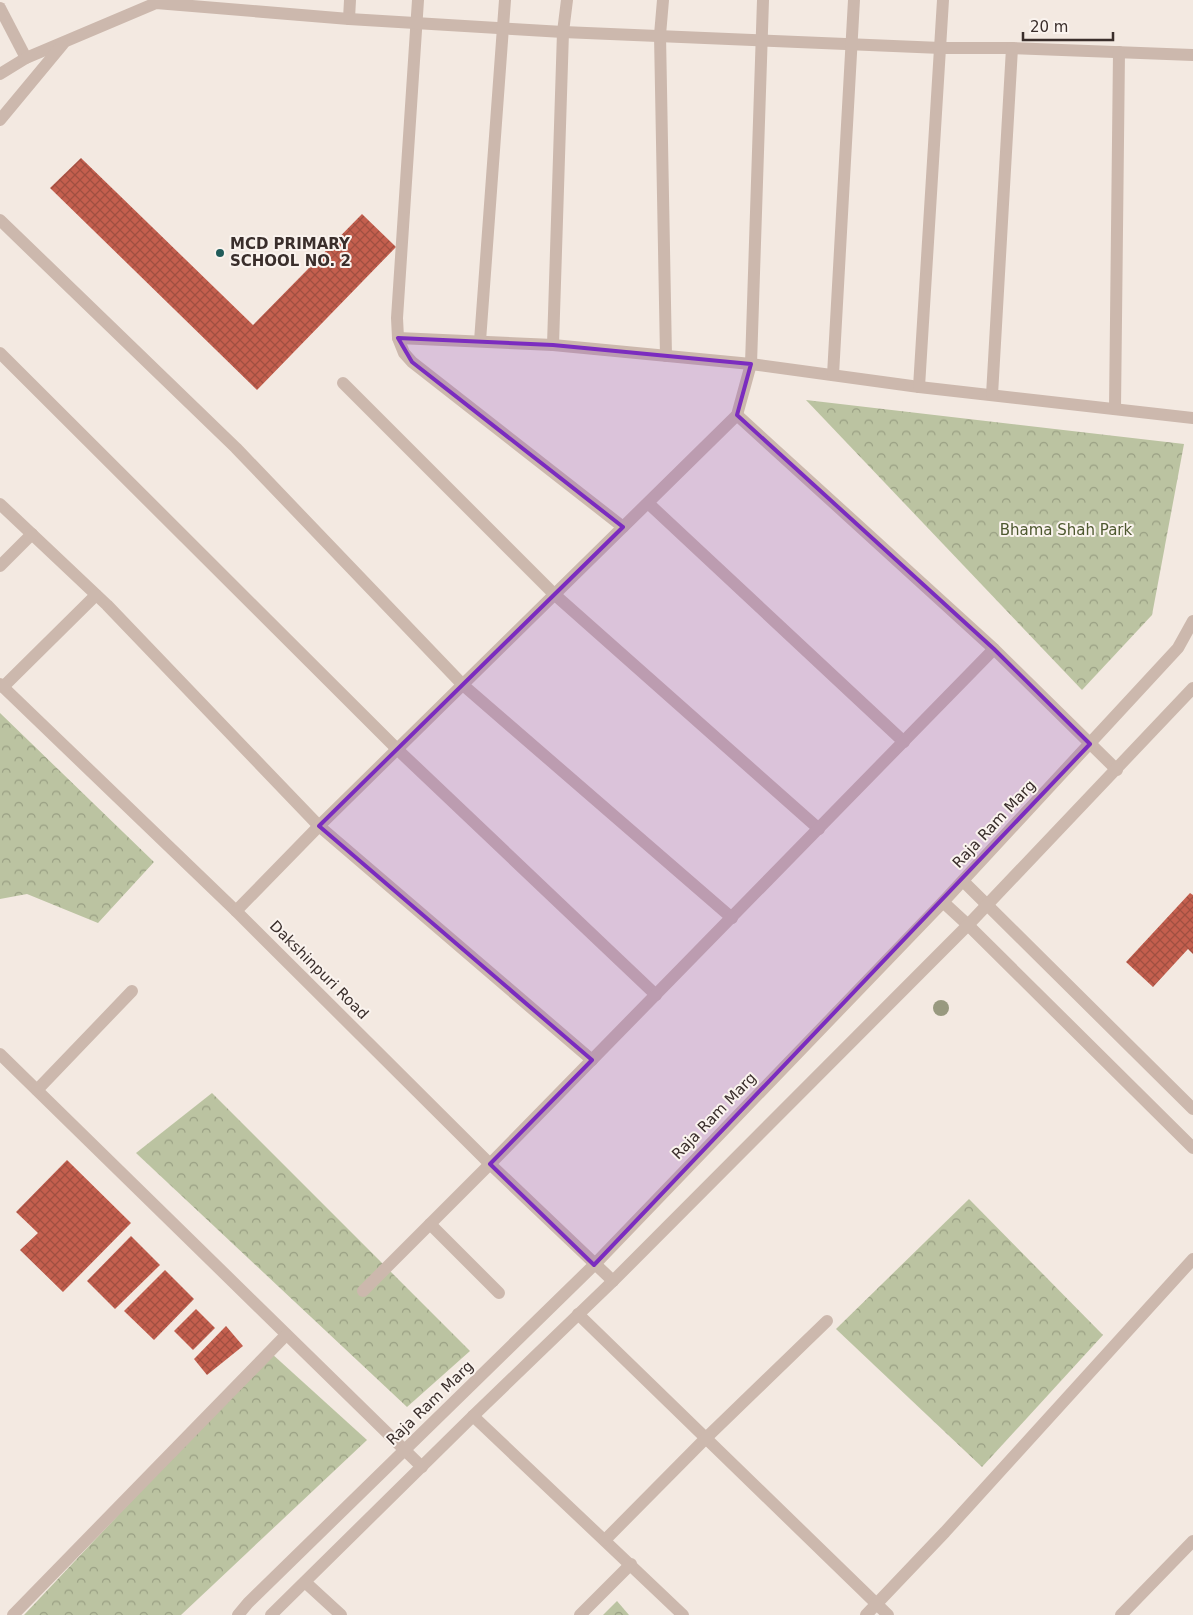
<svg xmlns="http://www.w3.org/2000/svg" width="1193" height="1615" viewBox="0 0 1193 1615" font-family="'DejaVu Sans',sans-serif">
<defs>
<pattern id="park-crowns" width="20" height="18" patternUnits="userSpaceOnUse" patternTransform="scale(1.25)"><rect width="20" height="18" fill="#bbc3a1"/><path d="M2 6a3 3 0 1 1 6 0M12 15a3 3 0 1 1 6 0" fill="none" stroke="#999f83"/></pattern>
<pattern id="building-cross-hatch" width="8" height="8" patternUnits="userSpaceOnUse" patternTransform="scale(1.25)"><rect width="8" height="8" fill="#c45f4e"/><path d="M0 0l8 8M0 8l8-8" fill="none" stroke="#a04f41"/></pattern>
</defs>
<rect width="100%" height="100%" fill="#f3e9e1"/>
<g fill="url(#park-crowns)">
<polygon points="806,400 1184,444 1152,615 1082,690"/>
<polygon points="0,713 154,862 98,923 27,894 0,899"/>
<polygon points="212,1093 470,1351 407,1407 136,1153"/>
<polygon points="969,1199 1103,1335 982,1467 836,1329"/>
<polygon points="271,1353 367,1440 181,1615 24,1615"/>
<polygon points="617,1601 629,1615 603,1615"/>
</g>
<g fill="url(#building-cross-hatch)">
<polygon points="81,158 253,325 362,214 396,247 257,390 50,188"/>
<polygon points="1190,893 1193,895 1193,954 1188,949 1153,987 1126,962"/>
<polygon points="67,1160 131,1223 63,1292 20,1250 38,1233 16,1212"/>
<polygon points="131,1236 160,1265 115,1309 87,1281"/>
<polygon points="165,1270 194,1299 154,1340 124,1311"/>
<polygon points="196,1309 215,1328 193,1350 174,1331"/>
<polygon points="226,1326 243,1346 207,1375 194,1359"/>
</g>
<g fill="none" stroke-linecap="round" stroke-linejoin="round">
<g stroke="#ccb8ad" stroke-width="12">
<polyline points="418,0 397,318 398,338 553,345 751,364 919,387 1193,418"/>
<polyline points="663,0 660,35 666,356"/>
<polyline points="0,8 26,58"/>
<polyline points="349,19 350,0"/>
<polyline points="0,74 26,58 156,3 349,19 563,32 941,48 1012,48 1193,55"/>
<polyline points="0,120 63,44"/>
<polyline points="0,220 236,448 463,685 732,918"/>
<polyline points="398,338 404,353 412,362 623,527"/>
<polyline points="480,341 505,0"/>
<polyline points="553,345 563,32 567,0"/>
<polyline points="0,353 397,749 656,995"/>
<polyline points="833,375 854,0"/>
<polyline points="343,383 554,594 819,829"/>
<polyline points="919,387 943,0"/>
<polyline points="992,395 1012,48"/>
<polyline points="1115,409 1119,52"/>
<polyline points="737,415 994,649 1117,770"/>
<polyline points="648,503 904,742"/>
<polyline points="0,504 107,605 319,826 592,1060"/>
<polyline points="0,566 32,534"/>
<polyline points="0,684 236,911 490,1164 613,1281"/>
<polyline points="3,687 96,595"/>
<polyline points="963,881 1193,1109"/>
<polyline points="943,902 968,925 1193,1148"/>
<polyline points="236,911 319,826 737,415 751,364 763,0"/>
<polyline points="0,1054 422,1467"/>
<polyline points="37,1090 132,991"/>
<polyline points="430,1224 499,1293"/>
<polyline points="363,1291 490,1164 994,649"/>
<polyline points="578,1314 888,1615"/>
<polyline points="473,1416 683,1615"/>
<polyline points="605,1540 706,1438 827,1321"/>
<polyline points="305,1582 341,1615"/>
<polyline points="13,1615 286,1335"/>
<polyline points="238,1615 248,1603 594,1265 943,902 1178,648 1193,621"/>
<polyline points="271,1615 473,1416 613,1281 968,925 1193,688"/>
<polyline points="580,1615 631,1564"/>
<polyline points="866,1615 945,1532 1193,1259"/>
<polyline points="1121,1615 1193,1541"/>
</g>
</g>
<circle fill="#98997f" cx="941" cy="1008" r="8"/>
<path fill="#7b2cbf" fill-opacity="0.2" stroke="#7b2cbf" stroke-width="4" stroke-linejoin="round" d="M398 338 553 345 751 364 737 415 994 649 1090 744 594 1265 490 1164 592 1060 319 826 623 527 412 362Z"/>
<circle fill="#215c5a" stroke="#faf3ee" stroke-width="2" cx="220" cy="253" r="5"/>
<g text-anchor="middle" stroke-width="4" stroke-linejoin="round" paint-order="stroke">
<g font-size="15" font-weight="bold" fill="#3a2e2b" stroke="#faf3ee" text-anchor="start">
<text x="230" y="249">MCD PRIMARY<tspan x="230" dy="17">SCHOOL NO. 2</tspan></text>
</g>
<g font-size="15" fill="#4d582f" stroke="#faf3ee">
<text x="1066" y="535">Bhama Shah Park</text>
</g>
<g font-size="15" fill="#3a2e2b" stroke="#faf3ee">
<text transform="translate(994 824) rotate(-47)" y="5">Raja Ram Marg</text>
<text transform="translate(319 970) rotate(45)" y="5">Dakshinpuri Road</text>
<text transform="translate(714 1116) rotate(-46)" y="5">Raja Ram Marg</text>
<text transform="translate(430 1403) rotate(-44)" y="5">Raja Ram Marg</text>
</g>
</g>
<path d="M1023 32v8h90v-8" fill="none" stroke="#3a2e2b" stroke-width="2.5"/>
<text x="1030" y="32" font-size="15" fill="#3a2e2b" stroke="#faf3ee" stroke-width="4" paint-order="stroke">20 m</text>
</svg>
